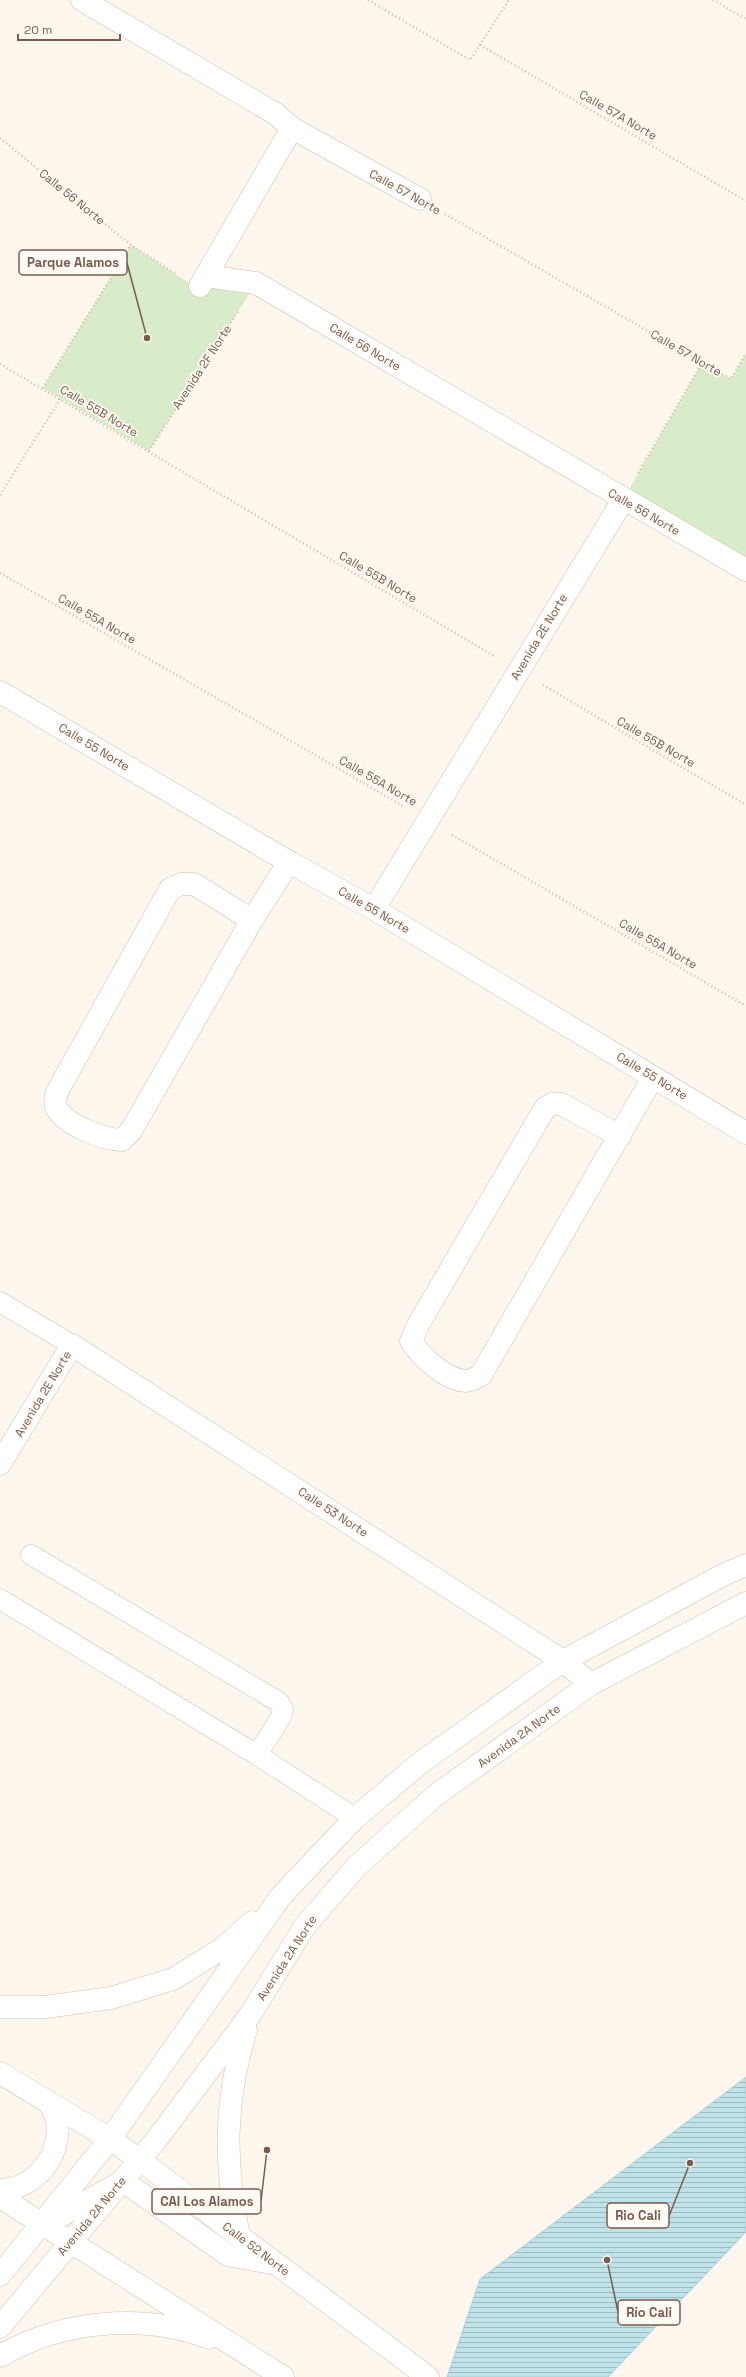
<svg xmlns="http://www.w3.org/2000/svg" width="746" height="2377" viewBox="0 0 746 2377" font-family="'Space Grotesk',sans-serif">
<defs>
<pattern id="water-rules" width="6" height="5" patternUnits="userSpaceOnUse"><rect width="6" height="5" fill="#bfe3e8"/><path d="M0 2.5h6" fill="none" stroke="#a0bbbe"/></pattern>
</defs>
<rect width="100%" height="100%" fill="#fdf6ec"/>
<g fill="#d8ecc9">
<polygon points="131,245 198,289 256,283 149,451 43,388"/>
<polygon points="746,353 746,570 623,500 702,363 731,379"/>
</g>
<polygon fill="url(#water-rules)" stroke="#a5d3da" points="746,2077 746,2232 608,2377 447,2377 480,2279"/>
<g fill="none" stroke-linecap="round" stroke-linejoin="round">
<defs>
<g id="lane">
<polyline points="0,1302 72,1345"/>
<polyline points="31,1555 279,1702 283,1709 281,1717 257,1755"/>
<polyline points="0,1599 257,1755 355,1818"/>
</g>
<g id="street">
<polyline points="82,0 276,114 292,128 420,199"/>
<polyline points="206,276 256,283 746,570"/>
<polyline points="200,286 292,128"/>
<polyline points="0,692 289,862 374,909 746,1133"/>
<polyline points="374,909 623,500"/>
<path d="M252 920 194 884H181L170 889 57 1092C56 1096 54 1103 56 1107 63 1124 104 1140 122 1140L131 1131 252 920 289 862"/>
<path d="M620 1136 561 1104H552L545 1108 418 1325 411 1341C421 1357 446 1380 466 1381 471 1381 477 1377 481 1375L653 1077"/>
<polyline points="0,1464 72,1345 563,1661 591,1684"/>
</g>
<g id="secondary">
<polyline points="0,2007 45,2007 111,1998 173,1979 223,1948 252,1922"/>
<polyline points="0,2073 110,2139 140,2160 239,2236 428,2377"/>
<path d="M0 2190C35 2189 62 2156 57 2121 56 2115 52 2109 50 2104"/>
<polyline points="0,2197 283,2377"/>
<polyline points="51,2221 123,2181 228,2255 271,2263"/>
<path d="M239 2236C224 2163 224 2102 246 2030"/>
<polyline points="0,2275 110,2139 281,1896 355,1818 419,1764 563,1661 723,1575 746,1565"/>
<polyline points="0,2327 157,2139 250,2015 305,1926 357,1866 436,1795 591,1684 746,1603"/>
<path d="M0 2356C61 2321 142 2312 209 2338"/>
</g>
</defs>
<use href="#lane" stroke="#d1beb0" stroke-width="21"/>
<use href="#street" stroke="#d1beb0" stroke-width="23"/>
<use href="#secondary" stroke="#d6c0b0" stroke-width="23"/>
<g stroke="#d9b8a5" stroke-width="2.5" stroke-dasharray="1 3" stroke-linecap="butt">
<polyline points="368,0 470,60 509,0"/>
<polyline points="713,0 746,19"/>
<polyline points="480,45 746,201"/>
<polyline points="0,138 131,245 175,273"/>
<polyline points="445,214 731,379 746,353"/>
<polyline points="0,364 494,656"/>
<polyline points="43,388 131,245"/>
<polyline points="149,451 239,310"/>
<polyline points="638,473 702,363"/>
<polyline points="0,495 61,398"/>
<polyline points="0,573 403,806"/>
<polyline points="543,685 746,805"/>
<polyline points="452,835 746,1006"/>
</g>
<use href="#lane" stroke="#fff" stroke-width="20"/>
<use href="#street" stroke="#fff" stroke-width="22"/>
<use href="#secondary" stroke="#fff" stroke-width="22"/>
</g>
<g text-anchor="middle" stroke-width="3.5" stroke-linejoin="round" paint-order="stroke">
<g font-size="12" fill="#7a5c4d" stroke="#fffaf3">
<text transform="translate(618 115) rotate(30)" y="4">Calle 57A Norte</text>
<text transform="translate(405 192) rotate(29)" y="4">Calle 57 Norte</text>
<text transform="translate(72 197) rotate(39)" y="4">Calle 56 Norte</text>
<text transform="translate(365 347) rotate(31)" y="4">Calle 56 Norte</text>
<text transform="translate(686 353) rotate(30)" y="4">Calle 57 Norte</text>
<text transform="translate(202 367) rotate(-57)" y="4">Avenida 2F Norte</text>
<text transform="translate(99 411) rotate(31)" y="4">Calle 55B Norte</text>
<text transform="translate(644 512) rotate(30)" y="4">Calle 56 Norte</text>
<text transform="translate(378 577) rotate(31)" y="4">Calle 55B Norte</text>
<text transform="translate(97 619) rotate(30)" y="4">Calle 55A Norte</text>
<text transform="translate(539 637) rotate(-59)" y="4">Avenida 2E Norte</text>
<text transform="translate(656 742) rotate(30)" y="4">Calle 55B Norte</text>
<text transform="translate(94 747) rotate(31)" y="4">Calle 55 Norte</text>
<text transform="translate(378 781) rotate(30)" y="4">Calle 55A Norte</text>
<text transform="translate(374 910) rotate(30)" y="4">Calle 55 Norte</text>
<text transform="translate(658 944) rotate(30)" y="4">Calle 55A Norte</text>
<text transform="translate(652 1076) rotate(31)" y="4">Calle 55 Norte</text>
<text transform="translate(43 1394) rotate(-59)" y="4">Avenida 2E Norte</text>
<text transform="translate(333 1512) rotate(33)" y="4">Calle 53 Norte</text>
<text transform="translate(519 1736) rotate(-36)" y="4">Avenida 2A Norte</text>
<text transform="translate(287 1958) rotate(-57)" y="4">Avenida 2A Norte</text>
<text transform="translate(92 2216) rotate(-50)" y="4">Avenida 2A Norte</text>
<text transform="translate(256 2249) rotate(37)" y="4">Calle 52 Norte</text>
</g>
</g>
<path fill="none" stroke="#7a5c4d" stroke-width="1.5" d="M147 338L127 263M267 2150L261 2201M690 2163L669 2216M607 2260L618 2312"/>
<g fill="#7a5c4d" stroke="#fffaf3" stroke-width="1.5">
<circle cx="147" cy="338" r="4"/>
<circle cx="267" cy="2150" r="4"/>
<circle cx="690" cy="2163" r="4"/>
<circle cx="607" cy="2260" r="4"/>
</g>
<g fill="#fffaf3" stroke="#7a5c4d" stroke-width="1.5">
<rect x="19" y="250" width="108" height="25" rx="4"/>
<rect x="152" y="2189" width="109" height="25" rx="4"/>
<rect x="607" y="2203" width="62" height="25" rx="4"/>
<rect x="618" y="2300" width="62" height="25" rx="4"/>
</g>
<g font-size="13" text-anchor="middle" font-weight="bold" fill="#7a5c4d">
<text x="73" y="267">Parque Alamos</text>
<text x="207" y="2206">CAI Los Alamos</text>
<text x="638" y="2220">Rio Cali</text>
<text x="649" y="2317">Río Cali</text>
</g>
<path d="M18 34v6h102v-6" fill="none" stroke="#7a5c4d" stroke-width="2"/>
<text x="24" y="34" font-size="12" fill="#7a5c4d" stroke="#fffaf3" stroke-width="3" paint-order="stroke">20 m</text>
</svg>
